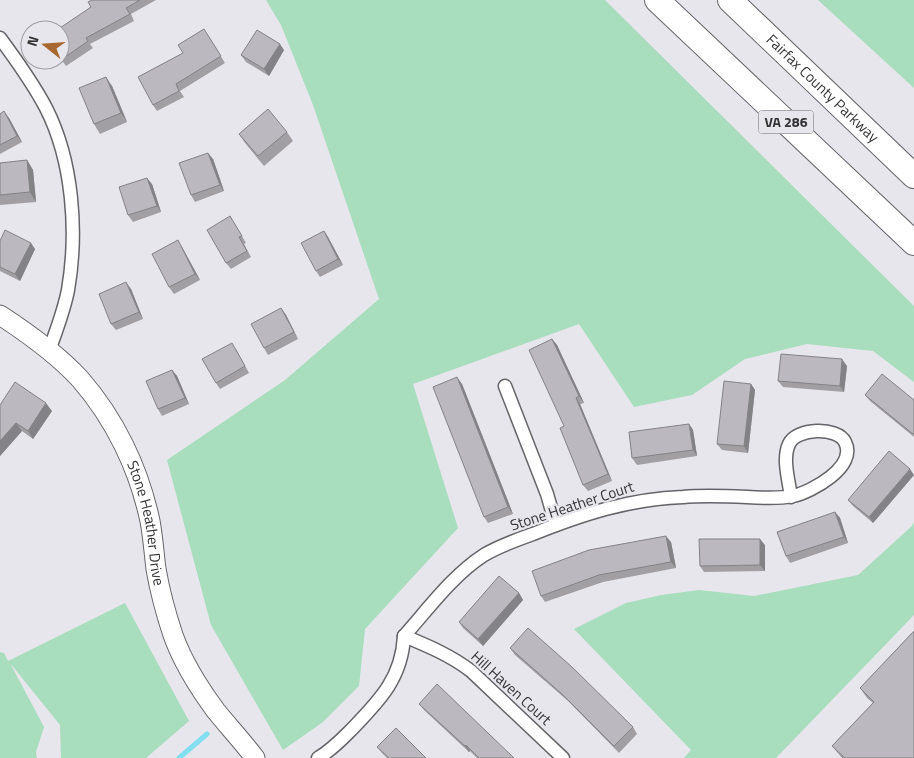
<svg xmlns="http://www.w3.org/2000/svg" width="914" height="758" viewBox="0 0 914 758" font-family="'Titillium Web',sans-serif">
<rect width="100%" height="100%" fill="#e7e6ec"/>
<g fill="#a8ddbd">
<polygon points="266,0 605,0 914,306 914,382 873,351 807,344 745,359 692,395 634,407 579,324 413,384 458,528 365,629 359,686 323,722 283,750 211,625 167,460 285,380 379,299 313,105 281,25"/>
<polygon points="818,0 914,0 914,88"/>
<polygon points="914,522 914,615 776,758 684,758 691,750 574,629 626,603 661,595 699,590 754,596 858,575 912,526"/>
<polygon points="125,603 189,721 146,758 61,758 60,725 10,663 44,727 36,752 37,758 0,758 0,652 4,653 8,661"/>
</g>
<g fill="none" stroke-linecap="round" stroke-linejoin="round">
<polyline stroke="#82dfef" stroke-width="5" points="179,758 207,734"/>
<defs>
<g id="street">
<path d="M0 38C17 61 33 83 46 108 73 161 78 232 68 290 64 311 56 331 49 351"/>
<polyline points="505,386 547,494 556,525"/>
<path d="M404 636C428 646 450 655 471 671L563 758"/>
<path d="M318 758C332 750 342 739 353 728 381 699 402 677 404 636 429 608 453 575 484 555 499 546 516 540 533 534 583 514 629 499 683 497 704 495 726 496 747 497 762 498 778 499 793 496 811 492 858 467 845 442 837 426 796 428 789 444 782 459 789 481 791 497"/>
</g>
<g id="secondary">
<path id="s1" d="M0 315C26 332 59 356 80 379 115 419 139 469 150 521 153 537 154 553 156 569 160 592 166 614 173 635 183 663 199 688 216 711 229 727 243 742 255 758"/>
</g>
<g id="highway">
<polyline points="657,0 914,243"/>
<path id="s2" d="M730 0 914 176"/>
</g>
</defs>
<use href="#street" stroke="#656469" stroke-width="15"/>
<use href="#secondary" stroke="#656469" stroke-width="21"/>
<use href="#highway" stroke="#656469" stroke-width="26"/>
<use href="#street" stroke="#fff" stroke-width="12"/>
<use href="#secondary" stroke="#fff" stroke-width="19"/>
<use href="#highway" stroke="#fff" stroke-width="24"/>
</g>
<g fill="#a19fa4">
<polygon points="92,0 156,0 131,14 134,21 90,44 93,48 66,66 60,58 91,7"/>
<polygon points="208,35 225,63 180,91 184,97 157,111 153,105 183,53"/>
<polygon points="284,50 269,76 246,62 241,55"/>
<polygon points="112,86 127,122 100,134 94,124"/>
<polygon points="0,114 9,118 22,142 0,154"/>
<polygon points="287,132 293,141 264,166 245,143 239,134"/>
<polygon points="213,159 224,191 195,202 191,195"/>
<polygon points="27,160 33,170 36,202 0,205 0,163"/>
<polygon points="152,184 161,212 133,222 128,215"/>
<polygon points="230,216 246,243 244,244 251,257 231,269 226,263"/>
<polygon points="324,231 328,237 343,265 320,277 316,271"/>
<polygon points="0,241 35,249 20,281 0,271"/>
<polygon points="182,247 200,280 174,294 169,287"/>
<polygon points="131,289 143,319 116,330 111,324"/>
<polygon points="281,308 286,315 298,339 268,355 264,348"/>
<polygon points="552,339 557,345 584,403 580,404 612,481 588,491 583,485 564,426"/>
<polygon points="236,349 249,373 220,389 216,383"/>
<polygon points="847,366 844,392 783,387 778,381"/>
<polygon points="172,370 177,376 189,404 162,416 158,409"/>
<polygon points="462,384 513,514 488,523 484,517"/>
<polygon points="751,384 755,390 748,453 722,450 717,444"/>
<polygon points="865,395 914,400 914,437 870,401"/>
<polygon points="0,405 52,411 33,439 22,431 0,456"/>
<polygon points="689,424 693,430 697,456 637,465 632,458"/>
<polygon points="914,475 873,523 853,506 848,500"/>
<polygon points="835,512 840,518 848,543 790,563 786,556"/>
<polygon points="671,542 676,568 603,582 545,602 541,596"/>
<polygon points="765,545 765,571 704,572 700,566"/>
<polygon points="519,593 523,600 483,646 463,628 459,622"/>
<polygon points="914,631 914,758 842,758 832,746 873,703 867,698 860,688"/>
<polygon points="510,648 633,727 637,734 619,753 568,701 515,655"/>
<polygon points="419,704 514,758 477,758 470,751 469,752 424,710"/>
<polygon points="377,747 426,758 387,758 382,753"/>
</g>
<g fill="#838286">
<polygon points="280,44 284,50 269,76 264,69"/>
<polygon points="106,77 112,86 127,122 121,113"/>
<polygon points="4,111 9,118 22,142 17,136"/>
<polygon points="208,153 213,159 224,191 220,185"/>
<polygon points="27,160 33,170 36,202 30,192"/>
<polygon points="147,178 152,184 161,212 157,206"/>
<polygon points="324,231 328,237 343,265 338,259"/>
<polygon points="178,240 182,247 200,280 195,274"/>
<polygon points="31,243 35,249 20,281 15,274"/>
<polygon points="126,282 131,289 143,319 139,312"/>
<polygon points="281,308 286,315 298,339 294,332"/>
<polygon points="552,339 557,345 584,403 579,396"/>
<polygon points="842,359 847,366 844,392 840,386"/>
<polygon points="172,370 177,376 189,404 185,398"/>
<polygon points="457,377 462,384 513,514 508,507"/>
<polygon points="751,384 755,390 748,453 744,446"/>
<polygon points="576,398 580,404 612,481 608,474"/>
<polygon points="46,403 52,411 33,439 28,431"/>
<polygon points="16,423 22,431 0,456 0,441"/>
<polygon points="689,424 693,430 697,456 693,450"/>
<polygon points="910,469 914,475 873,523 869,517"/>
<polygon points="835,512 840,518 848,543 844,537"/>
<polygon points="666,536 671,542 676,568 671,562"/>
<polygon points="760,539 765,545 765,571 760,565"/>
<polygon points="519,593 523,600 483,646 478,639"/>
<polygon points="466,745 470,751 469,752 465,746"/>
</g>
<g fill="#bbb9bf" stroke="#838286">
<polygon points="92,0 140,0 126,8 130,14 86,38 88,41 61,60 60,58 60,30 57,30 91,7 88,2"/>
<polygon points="204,29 221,56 176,84 179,91 153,105 138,77 183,53 178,45"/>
<polygon points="257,30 280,44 264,69 241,55"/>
<polygon points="106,77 121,113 94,124 79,88"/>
<polygon points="268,109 287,132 258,156 239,134"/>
<polygon points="4,111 17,136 0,145 0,114"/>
<polygon points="208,153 220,185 191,195 179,163"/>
<polygon points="27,160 30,192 0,195 0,163"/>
<polygon points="147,178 157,206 128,215 119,187"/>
<polygon points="230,216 242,236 239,237 247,251 226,263 207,230"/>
<polygon points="5,230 31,243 15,274 0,267 0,241"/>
<polygon points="324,231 338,259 316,271 301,243"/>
<polygon points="178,240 195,274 169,287 152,254"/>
<polygon points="126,282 139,312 111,324 99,294"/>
<polygon points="281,308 294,332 264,348 251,324"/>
<polygon points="552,339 579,396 576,398 608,474 583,485 560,428 564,426 529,350"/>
<polygon points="232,343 245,366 216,383 202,359"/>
<polygon points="781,354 842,359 840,386 778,381"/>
<polygon points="172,370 185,398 158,409 146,381"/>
<polygon points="882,374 914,400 914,433 913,434 865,395"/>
<polygon points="457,377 508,507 484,517 433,387"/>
<polygon points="724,381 751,384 744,446 717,444"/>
<polygon points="15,382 46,403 28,431 16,423 0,441 0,405"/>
<polygon points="689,424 693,450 632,458 629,432"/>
<polygon points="889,451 910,469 869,517 848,500"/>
<polygon points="835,512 844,537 786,556 777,532"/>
<polygon points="666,536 671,562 599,575 541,596 532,571 589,550"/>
<polygon points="699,539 760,539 760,565 700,566"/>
<polygon points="499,576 519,593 478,639 459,622"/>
<polygon points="528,628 572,667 633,727 614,746 563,695 510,648"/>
<polygon points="914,631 914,758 845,758 832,746 874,702 860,688"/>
<polygon points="437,684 514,758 479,758 466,745 465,746 419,704"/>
<polygon points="396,728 426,758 389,758 377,747"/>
</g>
<g text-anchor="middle" stroke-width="4.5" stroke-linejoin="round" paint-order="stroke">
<rect fill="#e7e6ec" stroke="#6a696d" stroke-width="1" x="758.5" y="110.5" width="55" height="23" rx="4"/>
<g font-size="14" font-weight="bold" fill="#343436">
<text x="786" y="127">VA 286</text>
</g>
<g font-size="15" fill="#343436" stroke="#e7e6ec">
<text dy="5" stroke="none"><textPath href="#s2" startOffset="128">Fairfax County Parkway</textPath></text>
<text transform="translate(572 506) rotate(-18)" y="5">Stone Heather Court</text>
<text dy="5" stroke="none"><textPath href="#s1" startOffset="264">Stone Heather Drive</textPath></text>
<text transform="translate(511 688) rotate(42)" y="5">Hill Haven Court</text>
</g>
</g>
<g transform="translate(45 45) rotate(287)"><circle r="24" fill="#e7e6ec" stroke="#9f9fa3"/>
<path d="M0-4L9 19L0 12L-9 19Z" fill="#a7672f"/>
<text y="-8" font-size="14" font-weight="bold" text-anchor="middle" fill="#343436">N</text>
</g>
</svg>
